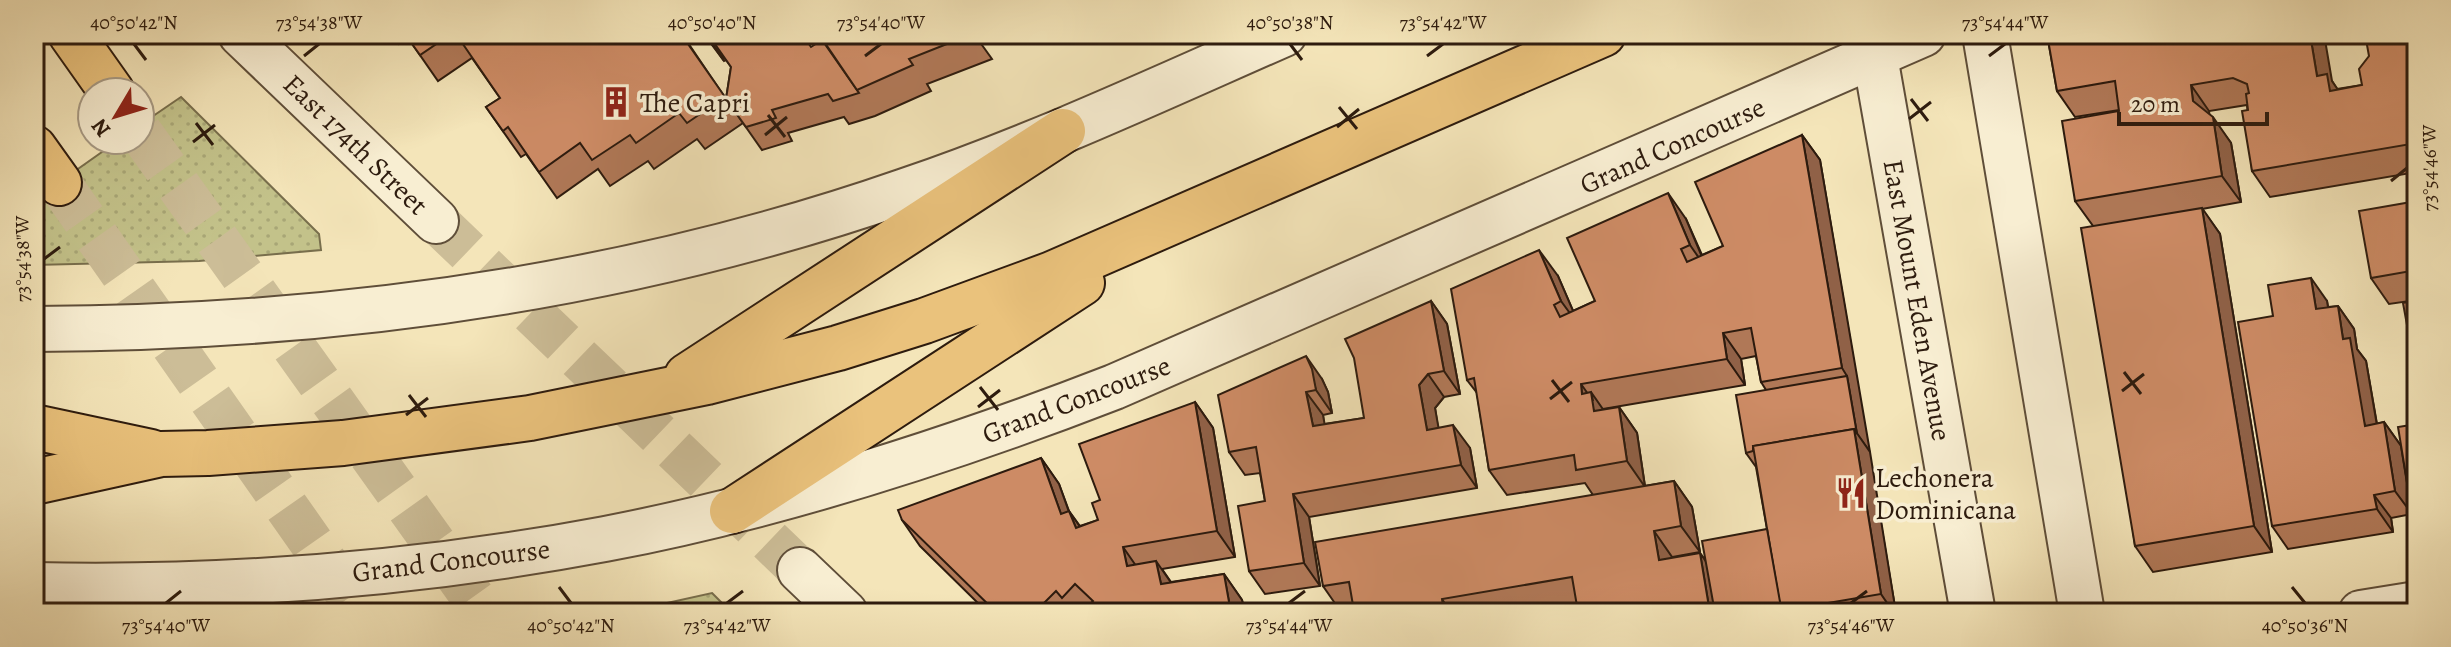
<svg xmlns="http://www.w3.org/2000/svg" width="2451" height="647" viewBox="0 0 2451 647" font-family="Alegreya,serif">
<defs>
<pattern id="grass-dots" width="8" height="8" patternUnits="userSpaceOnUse" patternTransform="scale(2)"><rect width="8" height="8" fill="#c3c28a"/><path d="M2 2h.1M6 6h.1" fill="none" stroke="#a8a676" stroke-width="1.8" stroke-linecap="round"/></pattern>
</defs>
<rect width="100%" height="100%" fill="#f4e5b9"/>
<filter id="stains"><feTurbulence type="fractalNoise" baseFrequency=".0025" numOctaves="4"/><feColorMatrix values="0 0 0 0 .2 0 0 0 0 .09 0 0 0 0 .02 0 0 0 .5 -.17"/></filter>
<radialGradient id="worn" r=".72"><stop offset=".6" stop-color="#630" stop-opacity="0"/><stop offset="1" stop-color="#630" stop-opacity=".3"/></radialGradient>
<g fill="url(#grass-dots)" stroke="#786e4c" stroke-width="2">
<polygon points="181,97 319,234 321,250 199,261 34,265 34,200 119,140 140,140 140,125"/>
<polygon points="712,593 732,613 603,613 658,605"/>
</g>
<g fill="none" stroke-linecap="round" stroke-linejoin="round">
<polyline stroke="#ccbd97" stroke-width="44" stroke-dasharray="44 22" stroke-linecap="butt" points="436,221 800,570"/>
<g stroke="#ccbd97" stroke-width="44" stroke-dasharray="44 22" stroke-linecap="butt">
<polyline points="140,132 484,613"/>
<polyline points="59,183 361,613"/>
</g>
<defs>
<g id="minor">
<polyline points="241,34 436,221"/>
<polyline points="1871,34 1973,613"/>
<polyline points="1985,34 2082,613"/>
<path d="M34 329C329 328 626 288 905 191 1035 147 1159 89 1284 34"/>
<polyline points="800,570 845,613"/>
<path d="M34 585C224 589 418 574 605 539 779 506 949 451 1114 387L1923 34"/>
<polyline points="2361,613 2417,604"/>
</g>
<g id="major">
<polyline points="687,376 1063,131"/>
<polyline points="34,427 151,452"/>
<polyline points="34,482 161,454 208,453 343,443 530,418 707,382 838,348 924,321 1052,274 1603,34"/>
<polyline points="732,511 1082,283"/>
</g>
<g id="highway">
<polyline points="71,34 112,92"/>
<polyline points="34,148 59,183"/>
</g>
</defs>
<use href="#minor" stroke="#5f4e39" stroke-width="48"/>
<use href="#major" stroke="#2d1b0e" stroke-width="48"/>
<use href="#highway" stroke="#2d1b0e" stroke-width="48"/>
<use href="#minor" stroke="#f8eed2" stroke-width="44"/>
<use href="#major" stroke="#eac27c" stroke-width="44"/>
<use href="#highway" stroke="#eac27c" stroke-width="44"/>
</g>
<g fill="#b07857" stroke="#2d1b0e" stroke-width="2" fill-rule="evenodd">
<polygon points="392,34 682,34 726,99 731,67 726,60 724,61 705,34 811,47 831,52 832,34 974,34 992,59 927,84 931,91 875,116 849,124 844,117 788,133 792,141 762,150 736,113 743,123 705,149 697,139 654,169 648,161 610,186 598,169 557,198 526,154 521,157 486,107 500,98 472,58 438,81 408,38 399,44"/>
<polygon points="2047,34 2332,81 2337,89 2362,85 2417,34 2417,172 2270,197 2252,171 2247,105 2209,111 2209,114 2231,143 2241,202 2202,209 2220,234 2272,552 2153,572 2135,546 2093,226 2075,201 2119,110 2075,117 2057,91"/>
<path d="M1802 135 1820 160 1896 613H1549L1577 605 1531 613H1340L1354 610 1341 612 1323 586 1593 495 1585 483 1507 495 1489 470 1477 393 1467 380 1558 276 1573 311 1595 301 1686 219 1702 255 1723 246ZM1756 356 1761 382 1766 390 1746 453 1756 467 1767 529 1706 561 1700 553 1672 558V557L1700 552 1692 507 1674 481 1645 486 1637 433 1619 407 1603 409 1745 385 1741 359Z"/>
<polygon points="2417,201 2417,300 2389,304 2371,278"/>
<polygon points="1431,301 1447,324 1460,394 1444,397 1435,408 1438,428 1470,448 1477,488 1309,517 1320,586 1265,594 1249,571 1265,501 1260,473 1245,475 1229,452 1322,379 1328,392 1332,413 1323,415 1324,424 1364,418"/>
<polygon points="2327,301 2328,307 2338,306 2354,329 2357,349 2366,361 2377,424 2384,422 2401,446 2412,514 2391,518 2393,532 2288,549 2272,526 2273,316"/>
<polygon points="1195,402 1213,428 1235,557 1162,569 1171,582 1224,574 1242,600 1245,613 988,613 920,546 902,520 1041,458 1059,484 1069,511 1080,526 1098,520 1100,500"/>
<polygon points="2417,424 2417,510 2410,500"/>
</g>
<g fill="#906147" stroke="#2d1b0e" stroke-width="2">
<polygon points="2310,34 2324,34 2332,81 2345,100 2334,96 2317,76"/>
<polygon points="2191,85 2209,111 2211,127 2193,101"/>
<polygon points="2213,117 2231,143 2241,202 2222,176"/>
<polygon points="1802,135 1820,160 1870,452 1857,434 1847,376 1842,368"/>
<polygon points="1668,193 1686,219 1708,271 1690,245"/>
<polygon points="2202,208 2220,234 2272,552 2254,526"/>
<polygon points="1539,250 1558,276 1580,327 1561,301"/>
<polygon points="2311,278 2327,301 2332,332 2316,309"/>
<polygon points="1431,301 1447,324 1460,394 1444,371"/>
<polygon points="2338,306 2354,329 2357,349 2366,361 2381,449 2365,426 2343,339"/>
<polygon points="1723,333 1741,359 1745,385 1727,359"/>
<polygon points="1306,356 1322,379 1328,392 1332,413 1316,390"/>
<polygon points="1428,374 1444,397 1435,408 1443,453 1427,430 1419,385"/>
<polygon points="1581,384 1593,401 1591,392 1609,418 1613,437 1582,394"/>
<polygon points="1306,392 1323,415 1329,449 1313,426"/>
<polygon points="1195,402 1213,428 1235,557 1217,531"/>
<polygon points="1619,407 1637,433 1645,487 1627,461"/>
<polygon points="2384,422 2401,446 2412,514 2395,491"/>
<polygon points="1453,425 1470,448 1477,488 1461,465"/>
<polygon points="1854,429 1870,452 1896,613 1894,613 1881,594"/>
<polygon points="1041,458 1059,484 1079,540 1061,514"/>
<polygon points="1674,481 1692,507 1700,552 1681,526"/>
<polygon points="1293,494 1309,517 1320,586 1304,563"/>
<polygon points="2374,495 2391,518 2393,532 2377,509"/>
<polygon points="1069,511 1087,537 1076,528"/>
<polygon points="1654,531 1672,557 1677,586 1659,560"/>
<polygon points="1123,547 1141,573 1127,566"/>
<polygon points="1700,553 1718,579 1724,613 1710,613"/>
<polygon points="1156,561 1174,587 1161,584"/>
<polygon points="1224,574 1242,600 1245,613 1231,613"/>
<polygon points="1442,599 1451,613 1444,613"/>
</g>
<g fill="#cd8b65" stroke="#2d1b0e" stroke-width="2">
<polygon points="405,34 451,34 420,55"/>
<polygon points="456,34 681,34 725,97 687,123 679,113 636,143 630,135 592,160 580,143 539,172 508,127 503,131 486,107 500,98"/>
<polygon points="705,34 802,34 811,47 822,40 859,93 833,101 828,94 772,110 776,118 746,127 726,99 731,67 710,37 708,38"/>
<polygon points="832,34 972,34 909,59 913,65 857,90 823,40"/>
<polygon points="2047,34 2310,34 2317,76 2327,74 2330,91 2362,85 2359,69 2369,56 2365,34 2417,34 2417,143 2252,171 2242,111 2248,110 2246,94 2249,93 2247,84 2233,78 2191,85 2193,101 2213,117 2222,176 2075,201 2062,121 2119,111 2115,81 2057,91"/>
<polygon points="1802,135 1842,368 1761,382 1751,328 1723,333 1727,359 1581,384 1582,394 1591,392 1594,411 1619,407 1627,461 1576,470 1574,455 1489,470 1474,378 1467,380 1451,289 1539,250 1561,301 1554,305 1560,317 1595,301 1567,238 1668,193 1690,245 1681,249 1687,262 1723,246 1695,182"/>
<polygon points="2417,201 2417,270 2371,278 2359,211"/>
<polygon points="2202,208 2254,526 2135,546 2081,228"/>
<polygon points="2311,278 2316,309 2338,306 2343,339 2350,338 2365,426 2384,422 2395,491 2374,495 2377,509 2272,526 2238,322 2273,316 2268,285"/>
<polygon points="2417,300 2417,380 2403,303"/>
<polygon points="1431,301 1444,371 1428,374 1419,385 1427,430 1453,425 1461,465 1293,494 1304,563 1249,571 1238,506 1265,501 1256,447 1229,452 1218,395 1306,356 1312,369 1316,390 1306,392 1313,426 1364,418 1354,358 1345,339"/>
<polygon points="1847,376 1857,434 1854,429 1753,446 1753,451 1746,453 1736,395"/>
<polygon points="1195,402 1217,531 1123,547 1127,566 1156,561 1161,584 1224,574 1231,613 1081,613 1093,601 1075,584 1062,598 1056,591 1034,613 997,613 902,520 898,510 1041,458 1061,514 1069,511 1076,528 1098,520 1092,503 1100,500 1079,444"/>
<polygon points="2417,424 2417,499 2410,500 2398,427"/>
<polygon points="1854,429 1881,594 1781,611 1753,446"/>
<polygon points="1674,481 1681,526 1654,531 1659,560 1700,553 1710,613 1549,613 1548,611 1577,606 1572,577 1442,599 1444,613 1340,613 1354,611 1349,582 1323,586 1315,542"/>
<polygon points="1767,529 1782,613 1715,613 1702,541"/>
</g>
<path fill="none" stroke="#2d1b0e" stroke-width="3" d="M134 44 146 60M712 44 724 60M1290 44 1302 60M304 56 319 44M865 56 881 44M1427 56 1443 44M1989 56 2005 44M1911 99 1928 121M1339 107 1357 129M768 115 785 137M1909 119 1931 102M196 123 213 145M1337 127 1359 109M765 135 787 117M193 142 215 125M2391 181 2407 168M44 259 60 247M2124 372 2141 394M1552 380 1569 402M980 387 998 410M2122 391 2144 374M409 395 426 417M1550 399 1572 382M978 407 1000 390M406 415 428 398M559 587 571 603M2292 587 2305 603M166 603 181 591M727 603 743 591M1289 603 1305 591M1851 603 1867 591"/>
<defs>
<symbol id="building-bare" viewBox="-9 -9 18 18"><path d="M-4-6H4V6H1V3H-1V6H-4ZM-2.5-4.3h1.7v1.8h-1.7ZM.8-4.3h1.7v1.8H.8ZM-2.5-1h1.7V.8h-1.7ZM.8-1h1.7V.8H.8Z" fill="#8f2418" stroke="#f8eed2" stroke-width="2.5" paint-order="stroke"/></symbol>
<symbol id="restaurant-bare" viewBox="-9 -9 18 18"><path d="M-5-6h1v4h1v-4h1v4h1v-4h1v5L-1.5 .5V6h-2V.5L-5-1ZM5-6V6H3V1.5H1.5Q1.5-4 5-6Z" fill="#8f2418" stroke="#f8eed2" stroke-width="2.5" paint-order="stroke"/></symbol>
</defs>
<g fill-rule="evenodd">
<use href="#building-bare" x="594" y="80" width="44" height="44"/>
<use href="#restaurant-bare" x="1829" y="471" width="44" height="44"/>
</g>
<g text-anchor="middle" stroke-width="7" stroke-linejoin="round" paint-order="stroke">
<g font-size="28" fill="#2d1b0e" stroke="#f8eed2" text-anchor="start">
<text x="640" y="112">The Capri</text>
<text x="1875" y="487">Lechonera<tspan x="1875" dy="32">Dominicana</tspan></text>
</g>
<g font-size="28" fill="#2d1b0e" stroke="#f8eed2">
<text transform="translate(356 144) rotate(44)" y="10">East 174th Street</text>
<text transform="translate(1672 145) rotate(-24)" y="10">Grand Concourse</text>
<text transform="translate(1918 300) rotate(80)" y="10">East Mount Eden Avenue</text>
<text transform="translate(1076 399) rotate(-21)" y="10">Grand Concourse</text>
<text transform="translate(451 560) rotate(-7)" y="10">Grand Concourse</text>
</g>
</g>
<rect width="2451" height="647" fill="none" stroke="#f4e5b9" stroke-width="88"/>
<g transform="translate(116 116) rotate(232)"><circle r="38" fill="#f8eed2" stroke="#a79a84" stroke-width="2"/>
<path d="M0-6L14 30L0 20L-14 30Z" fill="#8f2418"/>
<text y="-12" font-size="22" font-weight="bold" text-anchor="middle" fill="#2d1b0e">N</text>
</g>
<path d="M2119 112v12h148v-12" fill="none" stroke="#2d1b0e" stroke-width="4"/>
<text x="2131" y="112" font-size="24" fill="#2d1b0e" stroke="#f8eed2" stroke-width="6" paint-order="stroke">20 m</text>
<rect x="44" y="44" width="2363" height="559" fill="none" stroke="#2d1b0e" stroke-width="3"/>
<g font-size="20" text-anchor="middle" fill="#2d1b0e">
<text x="134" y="29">40°50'42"N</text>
<text x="319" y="29">73°54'38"W</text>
<text x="712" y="29">40°50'40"N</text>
<text x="881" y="29">73°54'40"W</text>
<text x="1290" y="29">40°50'38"N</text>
<text x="1443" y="29">73°54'42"W</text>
<text x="2005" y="29">73°54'44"W</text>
<text transform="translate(2429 168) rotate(-90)" y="7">73°54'46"W</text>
<text transform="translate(22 259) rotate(-90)" y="7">73°54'38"W</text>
<text x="166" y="632">73°54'40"W</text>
<text x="571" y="632">40°50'42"N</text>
<text x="727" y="632">73°54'42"W</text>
<text x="1289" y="632">73°54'44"W</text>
<text x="1851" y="632">73°54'46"W</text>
<text x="2305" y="632">40°50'36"N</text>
</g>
<rect width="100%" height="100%" filter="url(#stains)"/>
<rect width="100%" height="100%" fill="url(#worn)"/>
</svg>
